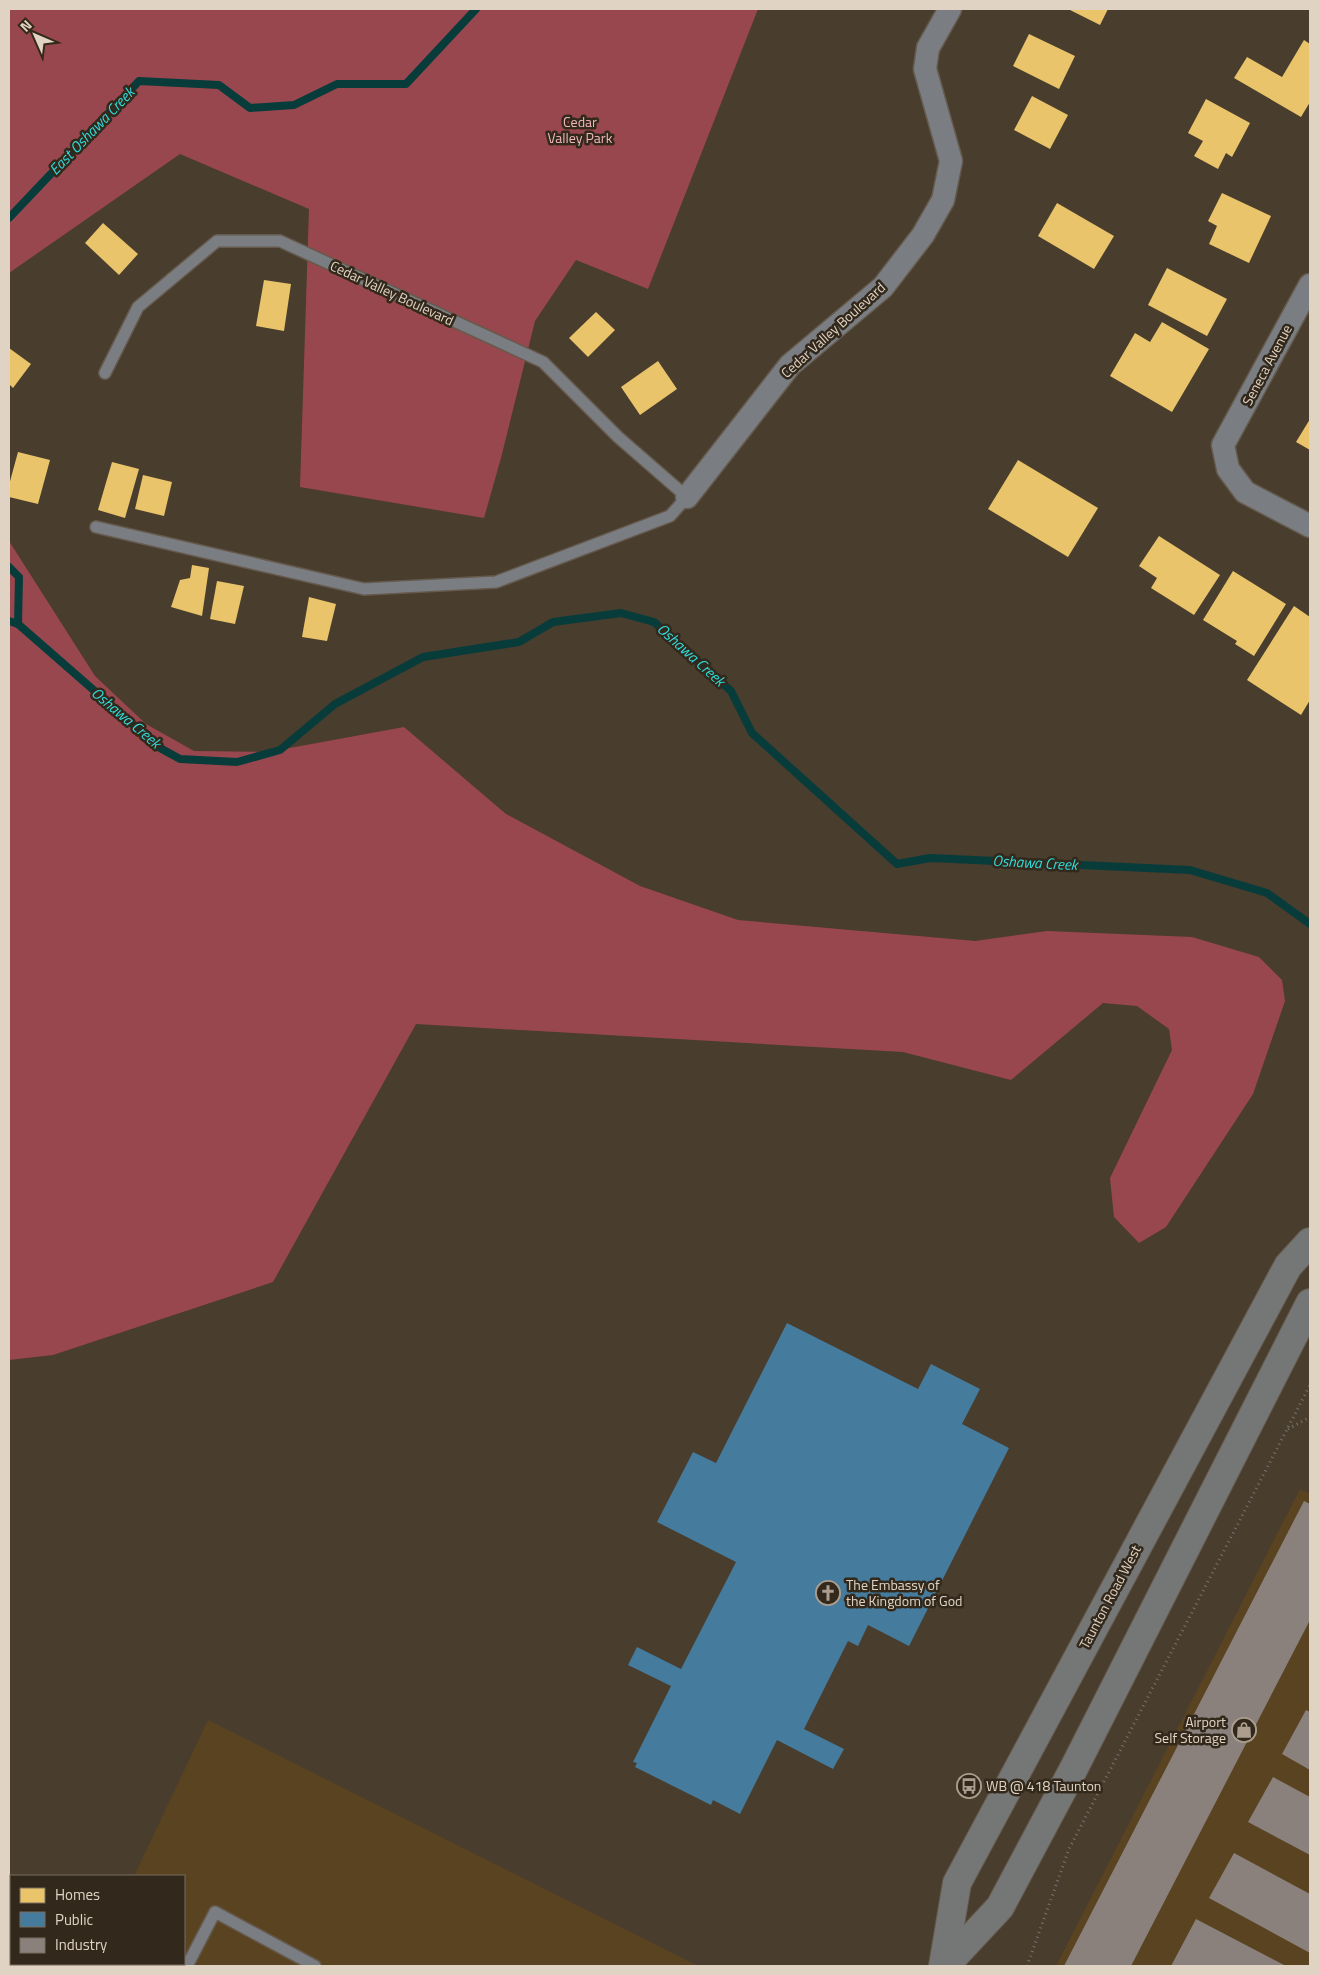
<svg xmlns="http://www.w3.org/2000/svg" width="1319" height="1975" viewBox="0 0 1319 1975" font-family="'Titillium Web',sans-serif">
<rect width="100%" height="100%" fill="#493d2d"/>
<g fill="#5a4321">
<polygon points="1300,1489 1310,1494 1310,1966 1056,1966"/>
<polygon points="208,1720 698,1966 92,1966 93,1964 184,1964 184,1876 134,1876"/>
</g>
<g fill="#99474e">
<polygon points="9,9 758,9 648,289 576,260 535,321 501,458 484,518 300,487 309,209 180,154 9,273"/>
<polygon points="9,541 95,676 146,724 194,751 268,752 404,727 506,814 640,886 738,920 975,941 1047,931 1192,937 1259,957 1282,980 1285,1001 1253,1094 1166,1227 1139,1243 1114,1217 1110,1178 1172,1050 1169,1029 1137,1006 1103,1003 1011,1080 903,1052 416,1024 273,1282 53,1355 9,1360"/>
</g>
<g fill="#e9c46a">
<polygon points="1068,9 1108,9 1100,25"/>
<polygon points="1029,34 1075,56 1059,89 1013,66"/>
<polygon points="1304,40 1310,44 1310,102 1301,117 1234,78 1247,57 1282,77"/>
<polygon points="1032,96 1068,115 1050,149 1014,130"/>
<polygon points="1206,99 1250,123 1232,157 1226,153 1218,169 1194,156 1203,141 1188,133"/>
<polygon points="1222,193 1271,216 1249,263 1209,244 1217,226 1208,221"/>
<polygon points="1057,203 1114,236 1094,269 1038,236"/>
<polygon points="103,223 138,254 119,275 85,243"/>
<polygon points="1167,268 1227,299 1207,336 1148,305"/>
<polygon points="264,280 291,284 284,331 256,326"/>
<polygon points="596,312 615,330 588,357 569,338"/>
<polygon points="1162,322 1209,349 1172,412 1110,376 1135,333 1150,342"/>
<polygon points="9,348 31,364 13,388 9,384"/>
<polygon points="658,361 677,389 640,415 621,387"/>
<polygon points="1310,419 1310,450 1296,442"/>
<polygon points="18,452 50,460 38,504 9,497 9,485"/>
<polygon points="1018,460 1098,508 1068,557 988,509"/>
<polygon points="112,462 139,469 125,518 98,510"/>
<polygon points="143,475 172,482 164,516 135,509"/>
<polygon points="1159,536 1220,575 1194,615 1151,588 1157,578 1139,566"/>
<polygon points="192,565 209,568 202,616 171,607 180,580 190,578"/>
<polygon points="1233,571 1286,604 1254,656 1235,644 1237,641 1203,620"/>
<polygon points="217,581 244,586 235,624 210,619"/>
<polygon points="309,597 336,604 327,641 302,637"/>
<polygon points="1294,606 1310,617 1310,700 1301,715 1247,680"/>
</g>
<polygon fill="#457b9d" points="787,1323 918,1389 931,1364 980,1389 962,1424 1009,1448 909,1646 868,1625 858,1646 848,1641 804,1729 844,1749 833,1769 777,1740 740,1814 713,1800 711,1805 635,1767 637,1763 633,1762 671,1686 628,1665 637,1647 681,1669 736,1562 657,1522 693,1452 716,1463"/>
<g fill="#8a817c">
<polygon points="1304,1501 1310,1504 1310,1620 1131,1966 1064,1966"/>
<polygon points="1306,1710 1310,1712 1310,1770 1282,1754"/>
<polygon points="1273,1777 1310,1797 1310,1855 1248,1822"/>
<polygon points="1234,1853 1310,1894 1310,1953 1209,1898"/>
<polygon points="1196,1919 1286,1966 1171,1966"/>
</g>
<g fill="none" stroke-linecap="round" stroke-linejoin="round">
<g stroke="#083c3b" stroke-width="8">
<polyline points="9,218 139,81 219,85 250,108 294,105 337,84 406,84 476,9"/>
<polyline points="9,567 19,577 18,624"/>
<polyline points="9,621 18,624 160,748 180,759 237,762 280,750 335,704 423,657 519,642 553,622 621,613 654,622 731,691 752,733 897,864 930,858 1190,870 1267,893 1310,924"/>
</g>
<defs>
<g id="lane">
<polyline points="96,527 364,589 496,582 670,516 687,497 618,437 543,362 280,241 217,241 138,307 105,373"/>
<polyline points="187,1966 215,1912 315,1966"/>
</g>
<g id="street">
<polyline points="1310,285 1223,445 1228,469 1245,492 1310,526"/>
<polyline points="687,497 790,365 883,287 923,235 943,200 951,161 925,69 928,48 950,9"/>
</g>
<g id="secondary">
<polyline points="943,1966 957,1883 1288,1266 1310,1242"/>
<polyline points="945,1966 1000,1907 1074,1768 1310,1303"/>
</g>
</defs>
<use href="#lane" stroke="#655a4d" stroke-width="14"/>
<use href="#street" stroke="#655a4d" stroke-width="25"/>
<use href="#secondary" stroke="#655a4d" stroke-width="30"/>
<g stroke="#767473" stroke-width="3" stroke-dasharray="1 4" stroke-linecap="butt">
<polyline points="1288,1429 1310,1417"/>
<polyline points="1027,1966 1069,1849 1310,1385"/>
</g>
<use href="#lane" stroke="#7a7e83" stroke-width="11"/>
<use href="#street" stroke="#7a7e83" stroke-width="22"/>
<use href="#secondary" stroke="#757676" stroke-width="28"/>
</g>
<defs>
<symbol id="church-ring" viewBox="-11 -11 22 22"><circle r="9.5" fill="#32281b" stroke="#ab9e8e" stroke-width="1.5"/><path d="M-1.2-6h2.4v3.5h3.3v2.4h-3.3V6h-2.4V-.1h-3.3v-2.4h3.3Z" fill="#ab9e8e"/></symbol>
<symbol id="shop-ring" viewBox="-11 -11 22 22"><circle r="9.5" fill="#32281b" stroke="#ab9e8e" stroke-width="1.5"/><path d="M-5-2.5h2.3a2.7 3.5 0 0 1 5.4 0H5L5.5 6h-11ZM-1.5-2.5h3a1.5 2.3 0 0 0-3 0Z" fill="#ab9e8e"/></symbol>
<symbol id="bus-ring" viewBox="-11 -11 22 22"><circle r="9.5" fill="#32281b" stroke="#ab9e8e" stroke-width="1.5"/><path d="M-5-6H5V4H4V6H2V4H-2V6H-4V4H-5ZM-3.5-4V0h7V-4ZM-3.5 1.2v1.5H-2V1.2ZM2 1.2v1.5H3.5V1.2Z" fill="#ab9e8e"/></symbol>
</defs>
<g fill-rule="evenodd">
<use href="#church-ring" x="814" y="1579" width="28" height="28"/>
<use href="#shop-ring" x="1230" y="1716" width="28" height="28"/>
<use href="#bus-ring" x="955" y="1772" width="28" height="28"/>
</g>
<g text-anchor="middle" stroke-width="5" stroke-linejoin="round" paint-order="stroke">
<g font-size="14" fill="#f0b7bb" stroke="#32281b">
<text x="580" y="127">Cedar<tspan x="580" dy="16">Valley Park</tspan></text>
</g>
<g font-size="14" fill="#e0d3c3" stroke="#32281b">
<text transform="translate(392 293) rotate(25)" y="5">Cedar Valley Boulevard</text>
<text transform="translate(833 330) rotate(-42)" y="5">Cedar Valley Boulevard</text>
<text transform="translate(1267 365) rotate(-62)" y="5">Seneca Avenue</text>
<text transform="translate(1110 1597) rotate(-62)" y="5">Taunton Road West</text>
</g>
<g font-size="14" fill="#e0d3c3" stroke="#32281b" text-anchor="start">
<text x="846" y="1590">The Embassy of<tspan x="846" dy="16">the Kingdom of God</tspan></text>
<text x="1226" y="1727" text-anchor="end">Airport<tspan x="1226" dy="16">Self Storage</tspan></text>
<text x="986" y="1791">WB @ 418 Taunton</text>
</g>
<g font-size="15" font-style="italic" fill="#2edede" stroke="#32281b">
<text transform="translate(92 131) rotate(-46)" y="5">East Oshawa Creek</text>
<text transform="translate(691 655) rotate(42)" y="5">Oshawa Creek</text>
<text transform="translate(126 718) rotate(40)" y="5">Oshawa Creek</text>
<text transform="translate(1035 863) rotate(3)" y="5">Oshawa Creek</text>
</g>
</g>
<rect width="1319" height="1975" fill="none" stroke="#e0d3c3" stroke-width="20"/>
<rect x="10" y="1875" width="175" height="90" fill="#32281b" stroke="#786c5e"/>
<rect x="20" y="1888" width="25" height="15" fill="#e9c46a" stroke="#786c5e"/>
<text x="55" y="1900" font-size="15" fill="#e0d3c3">Homes</text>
<rect x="20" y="1912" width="25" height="15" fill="#457b9d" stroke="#786c5e"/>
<text x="55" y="1925" font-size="15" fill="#e0d3c3">Public</text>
<rect x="20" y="1938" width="25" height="15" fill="#8a817c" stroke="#786c5e"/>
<text x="55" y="1950" font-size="15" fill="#e0d3c3">Industry</text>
<g transform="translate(35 35) rotate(315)" stroke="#32281b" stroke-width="4" paint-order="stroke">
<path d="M0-4L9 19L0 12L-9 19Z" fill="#e0d3c3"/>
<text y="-8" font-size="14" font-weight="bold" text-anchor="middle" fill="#e0d3c3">N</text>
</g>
</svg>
